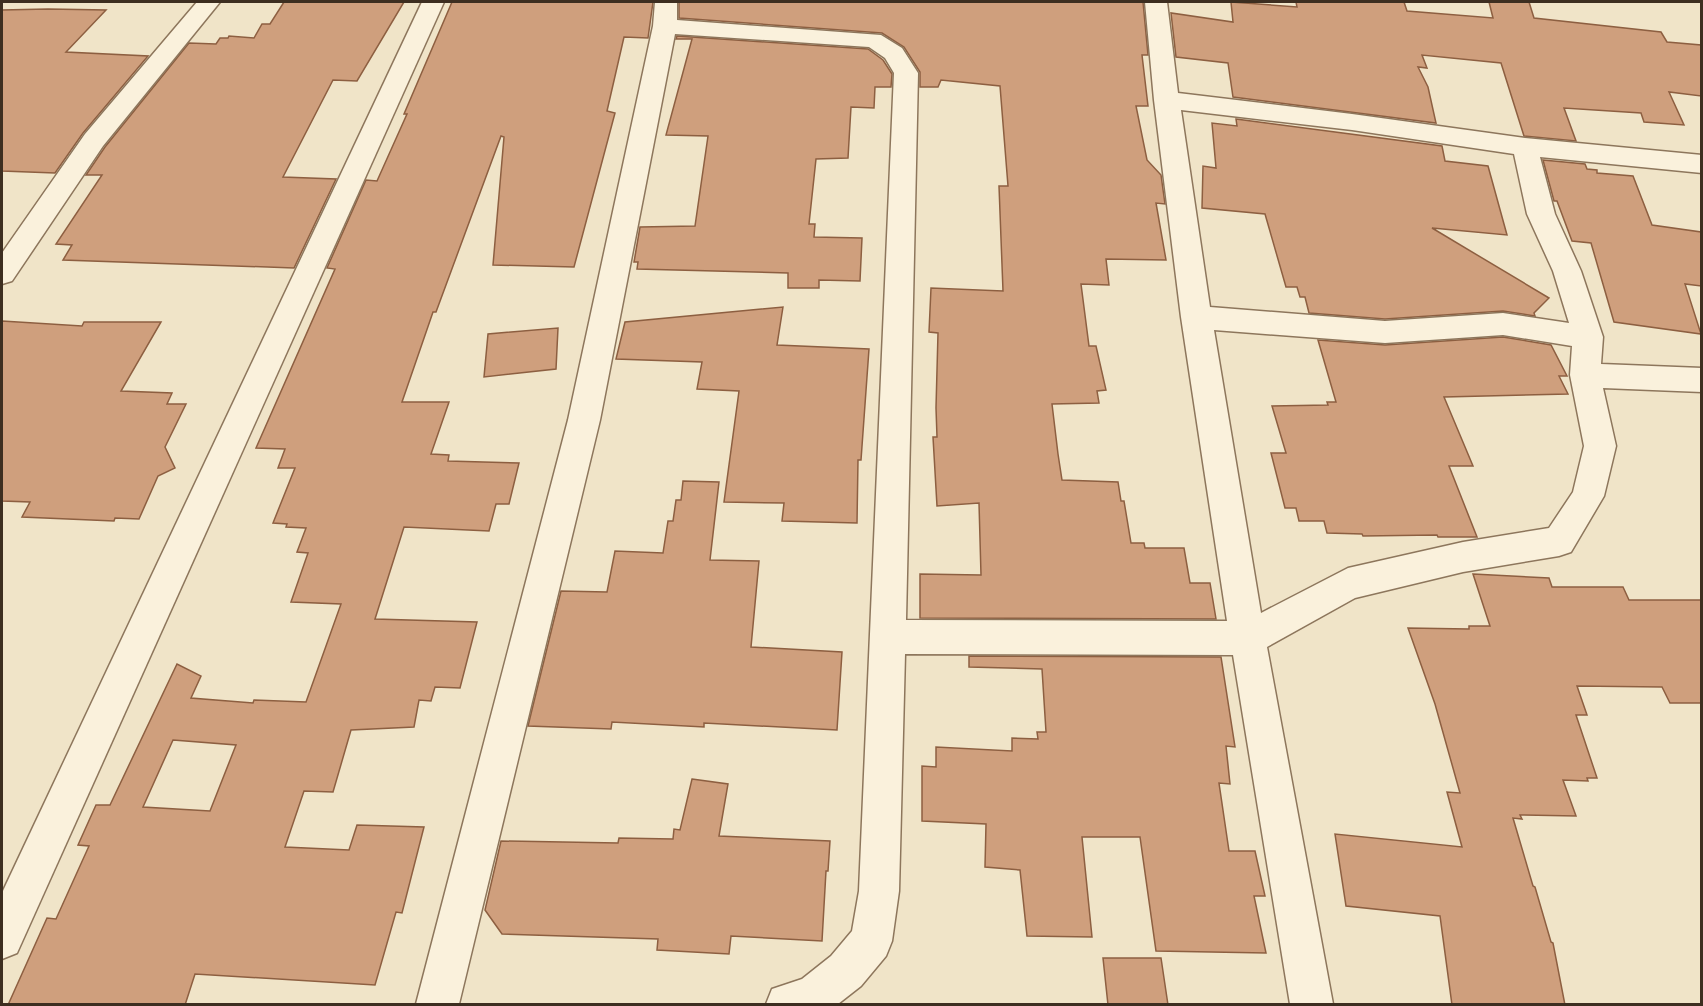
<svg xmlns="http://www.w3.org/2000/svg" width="1703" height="1006" viewBox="0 0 1703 1006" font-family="'Crimson Pro',serif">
<rect width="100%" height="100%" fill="#f0e4c8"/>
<g fill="#cf9f7d" stroke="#8d5f41" stroke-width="1.5" fill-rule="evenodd">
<polygon points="284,2 404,2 357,81 333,80 283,177 336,179 294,268 63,260 72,245 56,244 102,175 86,175 105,147 189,43 216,44 220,38 228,38 229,36 254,38 262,24 270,24"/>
<path d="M452 2H653L648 38 624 37 607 111 615 113 574 267 493 265 504 137 501 136 436 312H433L402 402H449L431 454 449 455 448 461 519 463 509 504H496L489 531 404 527 375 619 477 622 460 688 435 687 431 701 419 700 414 727 351 730 333 792 304 791 285 847 349 850 357 825 424 827 402 913 396 912 375 985 195 974 185 1005H8L47 918 56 919 89 846 78 845 96 805H110L177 664 201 676 191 698 253 703 254 700 306 702 341 604 291 602 308 553 297 552 306 528 286 527 287 524 273 523 295 468H278L285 449 256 448 335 269 327 268 366 180 377 181 407 114H404ZM173 740 236 745 210 811 143 807Z"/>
<polygon points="679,2 1143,2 1148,55 1142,55 1148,106 1136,106 1147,160 1161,175 1165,204 1156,203 1166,260 1106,259 1109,285 1081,284 1089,346 1096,346 1106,390 1097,391 1099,403 1052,404 1058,454 1062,480 1118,482 1121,501 1124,501 1131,543 1144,543 1145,548 1184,548 1190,583 1210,583 1216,619 920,618 920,574 981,575 979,503 937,506 933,437 937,437 936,408 938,333 929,332 931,288 1003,291 999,186 1008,186 1000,86 941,80 938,87 920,87 920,72 904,47 882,33 679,18"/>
<polygon points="1231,2 1297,7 1296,2 1404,2 1407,11 1493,18 1489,2 1529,2 1534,18 1661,32 1667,42 1701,45 1701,96 1669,92 1684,125 1644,122 1641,113 1564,108 1576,141 1524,136 1501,63 1422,55 1427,68 1418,67 1428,87 1436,123 1233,97 1228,63 1176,57 1171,13 1233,22"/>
<polygon points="48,9 106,10 66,52 148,56 83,133 55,173 2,171 2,10"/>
<polygon points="677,36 868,49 883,60 892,74 891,87 875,87 874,108 851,107 848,158 816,159 809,224 815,224 814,237 862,238 860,281 819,280 819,288 788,288 788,273 637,269 638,262 634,262 640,227 695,226 708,136 666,135 692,39 676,39"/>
<polygon points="1236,119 1442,146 1445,161 1488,166 1507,235 1432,228 1549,298 1534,313 1535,316 1503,311 1385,319 1309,313 1305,297 1300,297 1297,287 1286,287 1265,214 1202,208 1203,166 1216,168 1212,123 1237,126"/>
<polygon points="1543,160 1585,164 1587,169 1597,170 1597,173 1633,176 1652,225 1701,232 1701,286 1685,284 1701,334 1614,322 1591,243 1572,241 1557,201 1554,201"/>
<polygon points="783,307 777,345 869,349 861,460 858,460 857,523 782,521 784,503 724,502 739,391 697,389 702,362 616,359 625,322"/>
<polygon points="2,321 82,326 84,322 161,322 121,391 172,393 167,404 186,404 165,447 175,468 158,476 139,519 115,518 114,521 22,517 30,502 2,501"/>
<polygon points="558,328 556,369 484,377 488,334"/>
<polygon points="1503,337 1551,345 1567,376 1559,376 1568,394 1444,397 1473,466 1449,466 1477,537 1438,537 1437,535 1363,536 1362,534 1327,533 1324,521 1299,521 1296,508 1285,508 1271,453 1286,453 1272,406 1328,405 1327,402 1336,402 1318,340 1385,345"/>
<polygon points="683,481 719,482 710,560 759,561 751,647 842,652 837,730 704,723 704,727 612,722 611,729 528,726 561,591 607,592 615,551 663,553 668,521 673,521 676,500 681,500"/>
<polygon points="1473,574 1549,578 1552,587 1623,587 1629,600 1701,600 1701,703 1670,703 1662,687 1577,686 1587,715 1576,715 1597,778 1587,778 1588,781 1563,780 1576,816 1520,815 1522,819 1513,818 1533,886 1535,887 1551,942 1553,943 1565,1005 1452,1005 1440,916 1346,906 1335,834 1462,847 1447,792 1460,793 1435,704 1408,628 1469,629 1469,626 1490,626"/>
<polygon points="969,656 1221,657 1235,747 1226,746 1230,784 1219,783 1229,851 1255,851 1265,896 1254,896 1266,953 1156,951 1140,837 1082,837 1092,937 1027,936 1020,870 985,867 986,824 922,821 922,766 936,767 936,747 1012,751 1012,738 1038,739 1037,732 1046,732 1042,669 969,667"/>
<polygon points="692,779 728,784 719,836 830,841 828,871 826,871 822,941 731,936 729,954 657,950 658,939 502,934 485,910 501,841 618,843 619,838 673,839 674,829 680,830"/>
<polygon points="1103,958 1161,958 1168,1005 1108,1005"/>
</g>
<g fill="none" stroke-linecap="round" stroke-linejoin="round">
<defs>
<g id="minor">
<polygon points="197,2 220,2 103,146 12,281 2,284 2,253 85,134"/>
<polygon points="422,2 444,2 17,953 2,959 2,893"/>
<path d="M655 2H677V20L881 35 902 48 918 73 906 620 1227 621 1181 317 1154 100 1145 2H1167L1178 93 1352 114 1525 138 1702 155V173L1540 157 1555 214 1581 271 1603 337 1601 364 1702 368V392L1603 388 1616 446 1604 496 1571 552 1559 556 1463 572 1355 598 1267 647 1333 1004H1290L1233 655 905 654 899 891 892 941 886 956 861 986 838 1004H766L772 989 802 979 831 956 852 931 859 891 894 73 885 58 869 47 675 34 600 420 459 1004H416L568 420 653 26ZM1181 110 1352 130 1514 154 1527 214 1553 271 1569 323 1503 313 1385 321 1210 307ZM1214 330 1385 343 1503 335 1572 346 1570 375 1584 446 1573 492 1549 528 1463 542 1348 568 1261 613Z"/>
</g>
</defs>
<use href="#minor" stroke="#8d765c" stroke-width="3"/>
<use href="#minor" fill="#faf1dc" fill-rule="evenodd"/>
</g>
<rect width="1703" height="1006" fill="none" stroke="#3d2e20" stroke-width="6"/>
</svg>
